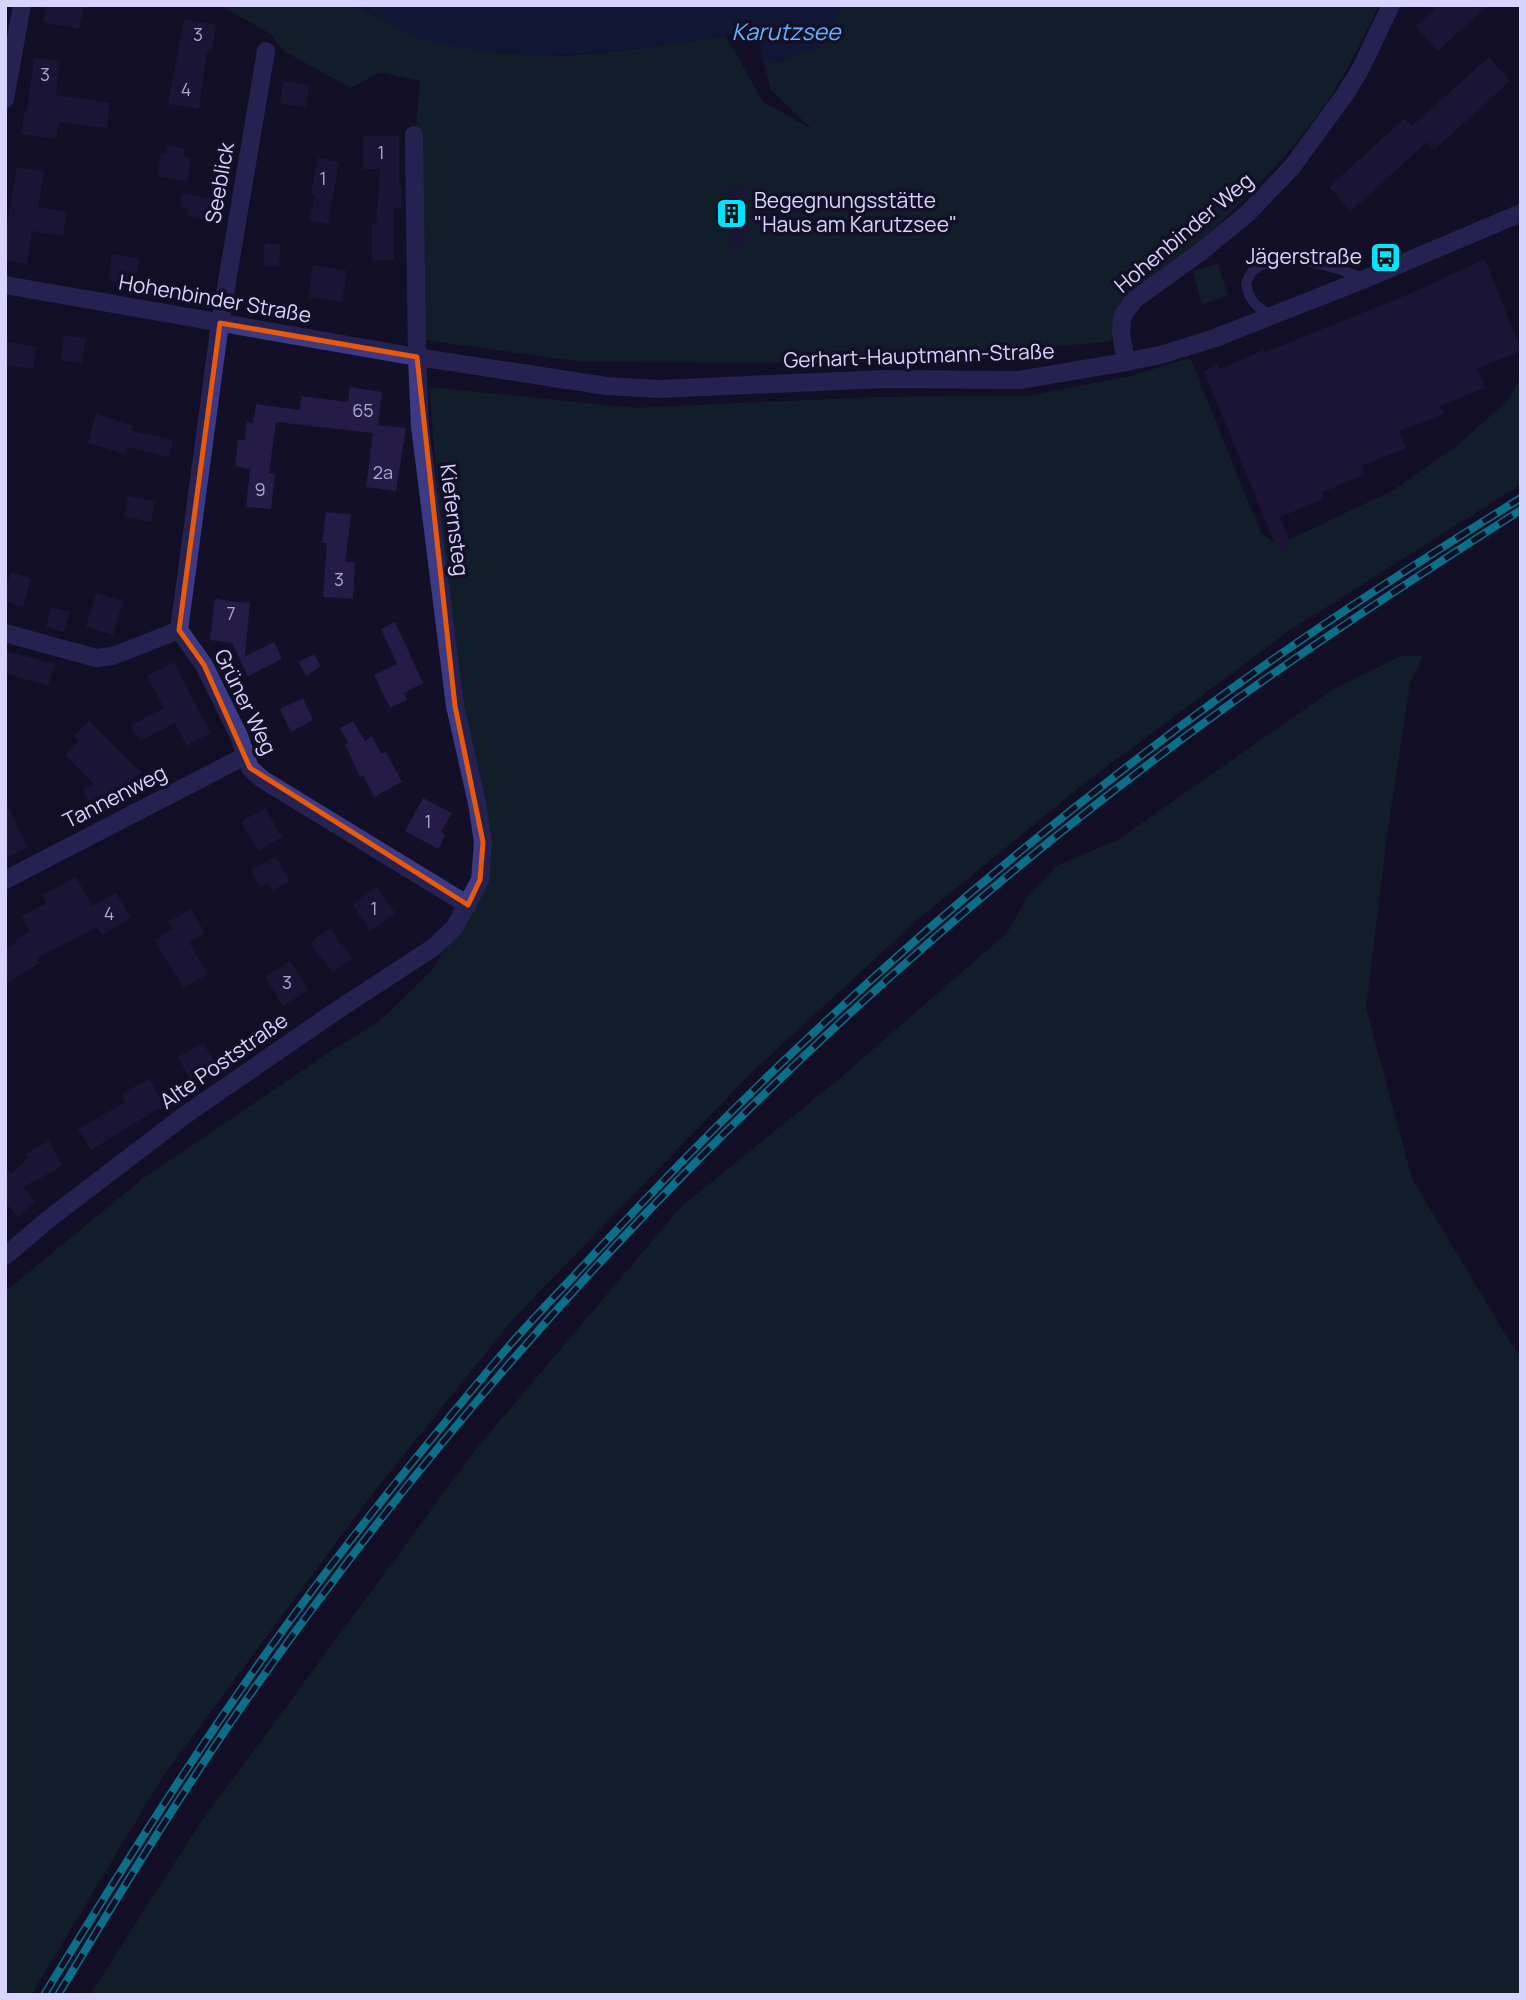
<svg xmlns="http://www.w3.org/2000/svg" width="1526" height="2000" viewBox="0 0 1526 2000" font-family="Manrope,sans-serif">
<rect width="100%" height="100%" fill="#130f26"/>
<g fill="#12302f">
<path d="M219 5H355L415 37 499 53 565 56 628 50 726 36 763 102 812 129 771 90 763 60 779 62 820 47 831 31 841 5H1379C1361 42 1344 80 1319 113 1261 191 1187 253 1115 317L1111 341 892 363 584 362 418 339C415 253 411 167 420 81L380 72 351 88 282 50 271 34Z"/>
<polygon points="1218,264 1228,296 1202,304 1193,271"/>
<polygon points="1190,358 1261,533 1278,545 1392,491 1457,446 1507,401 1521,378 1521,484 1290,630 1087,781 917,920 752,1072 513,1319 373,1493 165,1773 31,1995 5,1995 5,1292 141,1180 334,1049 380,1021 433,969 469,908 480,883 456,711 429,387 634,408 877,397 1027,396 1127,377"/>
<polygon points="1401,656 1423,656 1410,683 1387,835 1366,1008 1412,1179 1507,1337 1521,1357 1521,1995 90,1995 199,1825 477,1448 681,1207 839,1079 1007,933 1028,896 1058,865 1116,841 1334,689"/>
</g>
<path fill="#0c2248" d="M357 5H841L831 31 820 47 779 62 763 60 759 43 750 32C657 45 570 63 477 50 456 47 433 45 414 36 394 28 376 15 357 5Z"/>
<g fill="#241b47">
<polygon points="46,5 84,5 79,29 43,22"/>
<polygon points="1439,5 1488,5 1438,51 1416,26"/>
<polygon points="184,19 216,25 212,51 207,51 199,109 168,104"/>
<polygon points="1489,57 1510,81 1434,150 1427,142 1351,211 1329,187 1405,118 1412,126"/>
<polygon points="34,58 60,61 56,95 110,103 107,128 59,122 56,139 21,134 25,111 27,111"/>
<polygon points="283,81 309,85 306,107 280,103"/>
<polygon points="363,136 399,136 399,187 402,187 401,208 394,208 394,260 372,260 372,224 376,224 380,169 363,169"/>
<polygon points="168,145 185,149 183,157 191,159 187,182 157,176 161,153 166,154"/>
<polygon points="318,158 339,162 328,224 310,220 315,195 311,194"/>
<polygon points="17,167 44,172 38,207 67,212 63,236 32,231 27,264 5,260 5,236"/>
<polygon points="727,187 745,187 748,246 731,247 730,222 716,222 715,203 728,203"/>
<polygon points="183,193 213,199 209,221 187,216 189,209 180,207"/>
<polygon points="265,243 281,245 279,267 263,266"/>
<polygon points="112,254 139,259 135,284 108,280"/>
<polygon points="1485,259 1521,351 1477,369 1485,388 1440,406 1444,414 1399,431 1406,448 1362,466 1365,474 1321,493 1324,499 1280,517 1291,546 1278,551 1204,371 1218,365 1219,369 1264,350 1265,352 1414,292"/>
<polygon points="313,265 347,271 342,302 308,297"/>
<polygon points="64,335 86,338 82,363 61,360"/>
<polygon points="5,342 37,347 33,369 5,365"/>
<polygon points="350,387 382,392 378,425 406,428 396,491 366,487 373,433 276,422 269,473 275,474 271,509 246,507 250,469 235,466 238,440 245,440 247,422 253,423 256,404 300,410 301,396 348,402"/>
<polygon points="96,414 133,426 132,431 173,440 169,457 127,447 125,454 88,443"/>
<polygon points="128,496 155,502 151,522 124,516"/>
<polygon points="326,512 351,514 345,562 355,562 353,599 323,597 327,543 322,543"/>
<polygon points="11,572 31,578 23,607 5,601 5,581 8,582"/>
<polygon points="96,593 123,601 113,635 86,627"/>
<polygon points="215,599 250,603 245,656 274,642 282,659 248,676 232,643 210,640"/>
<polygon points="51,607 70,612 64,632 46,627"/>
<polygon points="395,622 423,683 404,693 407,700 390,708 374,675 397,664 381,629"/>
<polygon points="5,651 55,664 48,686 5,673"/>
<polygon points="314,654 321,666 306,676 299,662"/>
<polygon points="174,662 210,733 187,746 175,723 139,741 131,725 164,708 147,676"/>
<polygon points="303,698 313,720 291,732 280,709"/>
<polygon points="89,721 142,773 131,779 136,789 94,811 83,790 94,784 65,755 79,741 74,736"/>
<polygon points="353,721 365,741 372,736 381,754 386,752 402,782 374,797 363,775 360,777 345,744 348,743 340,728"/>
<polygon points="423,798 452,813 441,832 445,835 438,849 405,831"/>
<polygon points="5,800 28,847 5,859"/>
<polygon points="265,808 282,837 258,851 241,822"/>
<polygon points="276,856 290,881 273,890 267,883 260,887 251,870"/>
<polygon points="76,877 92,906 116,893 131,918 102,935 97,927 37,958 40,963 5,984 5,949 16,943 15,940 30,931 21,916 47,903 42,895"/>
<polygon points="377,887 395,913 370,931 352,904"/>
<polygon points="191,909 205,933 189,942 208,974 184,988 154,940 173,929 168,922"/>
<polygon points="330,928 352,958 332,973 310,943"/>
<polygon points="290,961 308,990 283,1006 265,977"/>
<polygon points="203,1043 216,1064 190,1079 178,1057"/>
<polygon points="149,1079 164,1105 91,1150 78,1129 126,1102 121,1094"/>
<polygon points="49,1141 62,1165 56,1170 23,1187 35,1201 18,1217 5,1202 5,1167 11,1174 28,1158 25,1154"/>
</g>
<g fill="none" stroke-linecap="round" stroke-linejoin="round">
<path stroke="#3d3a85" stroke-width="10" d="M1271 315C1255 306 1249 301 1246 283 1248 278 1251 272 1255 269 1281 248 1335 267 1363 278"/>
<g stroke="#3d3a85" stroke-width="18">
<polyline points="266,51 220,323 179,630 204,665 239,736 250,768 262,779 468,905"/>
<polyline points="5,99 22,5"/>
<polyline points="5,285 417,357 606,386 660,389 884,379 1019,380 1126,362 1164,354 1215,338 1365,279 1521,213"/>
<polyline points="1126,362 1121,334 1122,317 1134,300 1198,254 1248,213 1292,167 1346,93 1360,70 1391,5"/>
<polyline points="5,633 96,658 113,656 179,630"/>
<polyline points="5,880 245,756"/>
<polyline points="5,1256 50,1218 185,1115 336,1011 434,947 454,928 480,880 483,842 477,803 455,706 420,426 417,357 414,135"/>
</g>
<defs>
<g id="rail">
<path d="M44 1995C111 1886 179 1777 253 1672 330 1562 416 1456 503 1353 533 1318 566 1285 597 1251 788 1044 999 857 1227 692 1322 623 1421 560 1521 498"/>
<path d="M58 1995C124 1886 190 1778 264 1675 527 1306 862 968 1230 704 1325 636 1422 573 1521 510"/>
</g>
</defs>
<use href="#rail" stroke="#00e5ff" stroke-width="8"/>
<use href="#rail" stroke="#130f26" stroke-width="5" stroke-dasharray="16" stroke-linecap="butt"/>
</g>
<path d="M0 0H1526V2000H0ZM220 323 417 357 455 706 483 842 480 880 468 905 250 768 204 665 179 630Z" fill="#130f26" fill-opacity=".55" fill-rule="evenodd"/>
<path fill="none" stroke="#e8590c" stroke-width="5" stroke-linejoin="round" d="M220 323 417 357 455 706 483 842 480 880 468 905 250 768 204 665 179 630Z"/>
<defs>
<symbol id="building-square" viewBox="-11 -11 22 22"><rect x="-9" y="-9" width="18" height="18" rx="4" fill="#00e5ff" stroke="#130f26"/><path d="M-4-6H4V6H1V3H-1V6H-4ZM-2.5-4.3h1.7v1.8h-1.7ZM.8-4.3h1.7v1.8H.8ZM-2.5-1h1.7V.8h-1.7ZM.8-1h1.7V.8H.8Z" fill="#111"/></symbol>
<symbol id="bus-square" viewBox="-11 -11 22 22"><rect x="-9" y="-9" width="18" height="18" rx="4" fill="#00e5ff" stroke="#130f26"/><path d="M-5-6H5V4H4V6H2V4H-2V6H-4V4H-5ZM-3.5-4V0h7V-4ZM-3.5 1.2v1.5H-2V1.2ZM2 1.2v1.5H3.5V1.2Z" fill="#111"/></symbol>
</defs>
<g fill-rule="evenodd">
<use href="#building-square" x="714" y="196" width="35" height="35"/>
<use href="#bus-square" x="1368" y="240" width="35" height="35"/>
</g>
<g text-anchor="middle" stroke-width="7" stroke-linejoin="round" paint-order="stroke">
<g font-size="18" fill="#aca6d1">
<text x="198" y="41">3</text>
<text x="45" y="81">3</text>
<text x="186" y="96">4</text>
<text x="381" y="159">1</text>
<text x="323" y="185">1</text>
<text x="363" y="417">65</text>
<text x="383" y="479">2a</text>
<text x="260" y="496">9</text>
<text x="339" y="586">3</text>
<text x="231" y="620">7</text>
<text x="428" y="828">1</text>
<text x="374" y="915">1</text>
<text x="109" y="920">4</text>
<text x="287" y="989">3</text>
</g>
<g font-size="21" fill="#d9d4ff" stroke="#130f26">
<text transform="translate(220 183) rotate(-80)" y="7">Seeblick</text>
<text transform="translate(1184 233) rotate(-40)" y="7">Hohenbinder Weg</text>
<text transform="translate(215 299) rotate(10)" y="7">Hohenbinder Straße</text>
<text transform="translate(919 356) rotate(-2)" y="7">Gerhart-Hauptmann-Straße</text>
<text transform="translate(454 520) rotate(83)" y="7">Kiefernsteg</text>
<text transform="translate(245 702) rotate(64)" y="7">Grüner Weg</text>
<text transform="translate(115 797) rotate(-27)" y="7">Tannenweg</text>
<text transform="translate(224 1061) rotate(-35)" y="7">Alte Poststraße</text>
</g>
<g font-size="21" fill="#d9d4ff" stroke="#130f26" text-anchor="start">
<text x="754" y="208">Begegnungsstätte<tspan x="754" dy="24">"Haus am Karutzsee"</tspan></text>
<text x="1362" y="264" text-anchor="end">Jägerstraße</text>
</g>
<g font-size="23" font-style="italic" fill="#62b6ff" stroke="#130f26">
<text x="786" y="40">Karutzsee</text>
</g>
</g>
<rect width="1526" height="2000" fill="none" stroke="#d9d4ff" stroke-width="14"/>
</svg>
